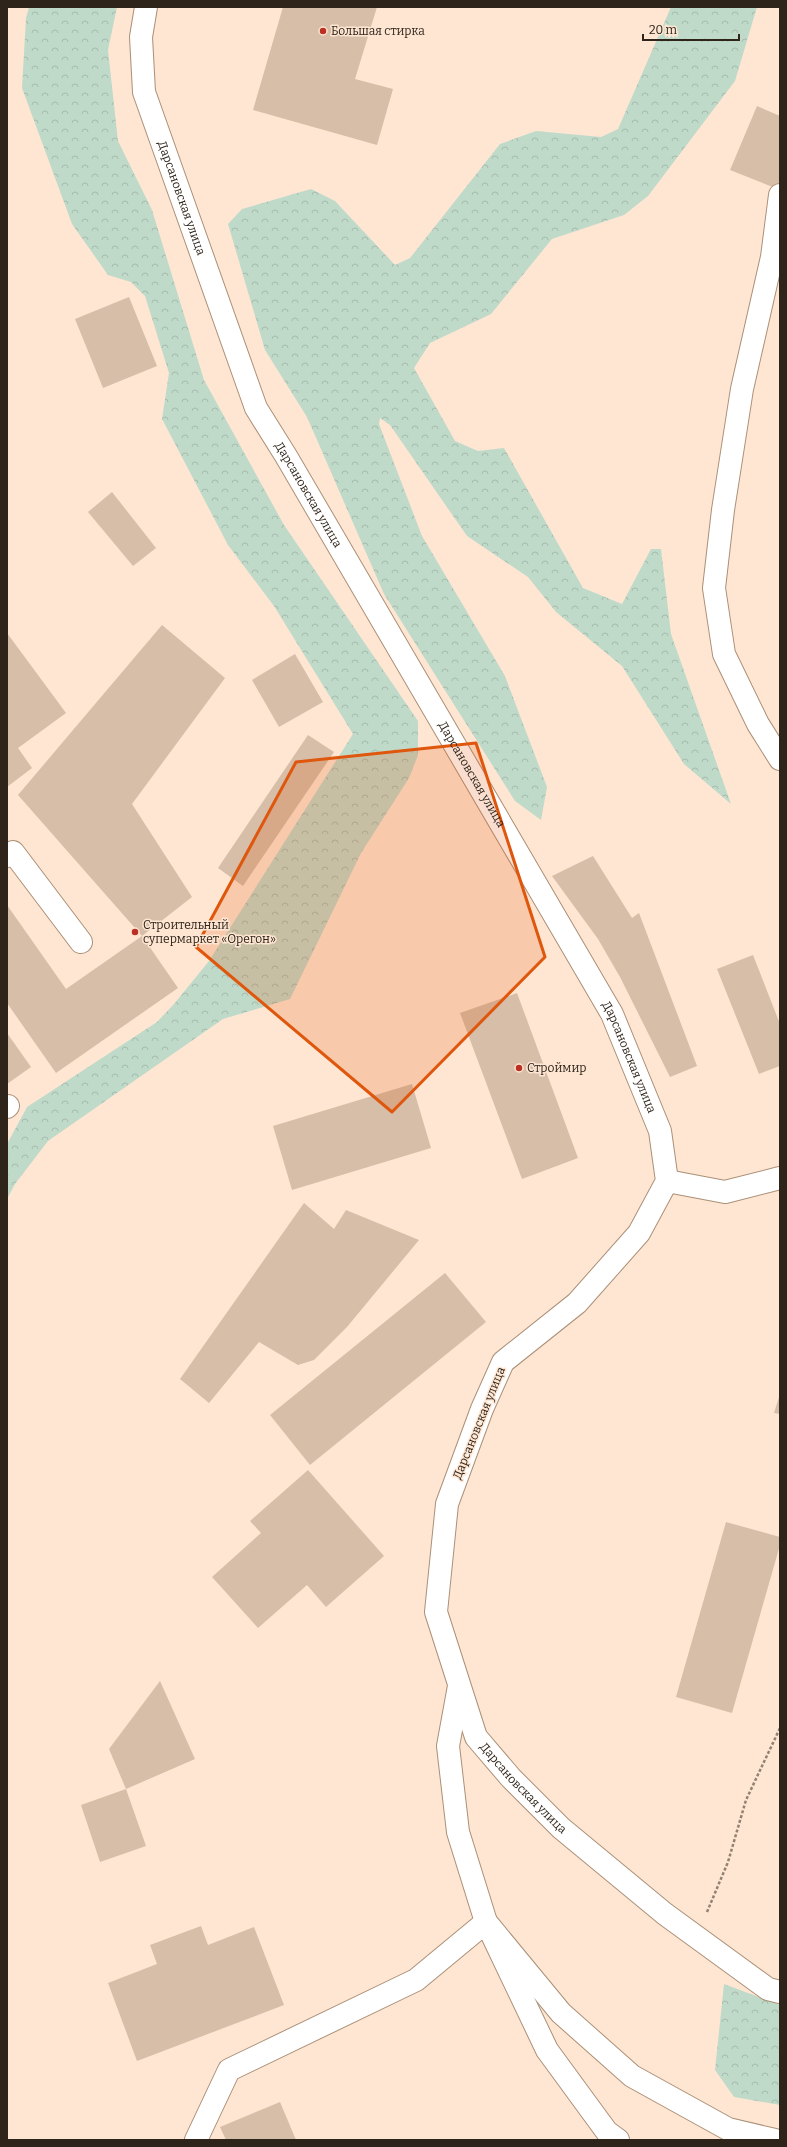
<svg xmlns="http://www.w3.org/2000/svg" width="787" height="2147" viewBox="0 0 787 2147" font-family="Bitter,serif">
<defs>
<pattern id="forest-crowns" width="20" height="18" patternUnits="userSpaceOnUse"><rect width="20" height="18" fill="#c0daca"/><path d="M2 6a3 3 0 1 1 6 0M12 15a3 3 0 1 1 6 0" fill="none" stroke="#a5bbad"/></pattern>
</defs>
<rect width="100%" height="100%" fill="#fee6d2"/>
<g fill="url(#forest-crowns)">
<polygon points="29,7 117,7 108,50 118,141 152,210 204,380 284,525 418,721 418,755 409,778 361,853 290,999 223,1019 48,1141 15,1184 7,1199 7,1144 27,1107 157,1022 174,1004 209,961 353,734 274,606 228,545 162,419 169,373 145,296 131,282 108,275 72,224 22,88 26,18"/>
<polygon points="671,7 757,7 735,81 648,196 624,215 552,239 491,314 430,343 414,368 455,441 478,451 504,448 583,588 622,604 651,549 661,549 671,634 731,804 684,764 622,666 556,612 528,577 467,536 390,425 380,418 379,424 422,536 505,676 547,787 541,820 515,801 384,594 307,417 265,350 228,224 242,209 311,189 335,201 395,265 410,258 500,144 536,131 601,137 618,129"/>
<polygon points="724,1984 780,2005 780,2105 734,2097 715,2070"/>
</g>
<g fill="#d6bea8">
<polygon points="283,7 377,7 355,79 393,89 377,145 253,110"/>
<polygon points="757,106 780,116 780,190 730,170"/>
<polygon points="129,297 157,366 103,388 75,319"/>
<polygon points="112,492 156,548 133,566 88,512"/>
<polygon points="162,625 225,678 132,804 192,897 142,936 18,795"/>
<polygon points="7,633 66,713 18,748 32,768 7,787"/>
<polygon points="295,654 323,702 279,727 252,680"/>
<polygon points="308,735 334,752 243,886 218,868"/>
<polygon points="593,856 632,918 639,913 697,1066 670,1077 620,977 598,939 552,876"/>
<polygon points="7,905 66,989 142,936 178,988 56,1073 7,1003"/>
<polygon points="753,955 780,1024 780,1066 759,1074 717,969"/>
<polygon points="517,993 578,1158 522,1179 460,1013"/>
<polygon points="7,1033 31,1067 7,1084"/>
<polygon points="412,1084 431,1148 292,1190 273,1126"/>
<polygon points="304,1203 334,1229 346,1210 419,1240 347,1327 314,1360 298,1365 259,1342 209,1403 180,1379"/>
<polygon points="445,1273 486,1322 310,1465 270,1415"/>
<polygon points="780,1394 780,1414 774,1413"/>
<polygon points="308,1470 384,1556 326,1607 307,1585 258,1628 212,1577 261,1533 250,1521"/>
<polygon points="726,1522 780,1537 780,1545 732,1713 676,1697"/>
<polygon points="160,1681 195,1759 126,1789 109,1749"/>
<polygon points="126,1789 146,1846 100,1862 81,1805"/>
<polygon points="201,1926 208,1945 254,1927 284,2005 137,2061 108,1983 157,1964 150,1945"/>
<polygon points="280,2102 296,2140 226,2140 220,2127"/>
</g>
<g fill="none" stroke-linecap="round" stroke-linejoin="round">
<defs>
<g id="minor">
<path id="s1" d="M146 7 141 37 144 92 256 408 286 456 612 1014 660 1131 667 1181 639 1233 577 1303 503 1362 482 1409 447 1504 436 1612 476 1737 511 1778 561 1828 665 1914 768 1989 780 1992"/>
<polyline points="780,195 772,257 742,389 723,510 714,588 724,654 758,724 780,759"/>
<polyline points="7,856 13,852 81,942"/>
<polyline points="7,1107 8,1106"/>
<polyline points="667,1181 725,1192 780,1178"/>
<polyline points="459,1686 448,1746 458,1832 486,1922 547,2050 607,2132 618,2140"/>
<polyline points="196,2140 229,2070 416,1980 486,1922 561,2013 632,2076 728,2129 775,2140"/>
</g>
</defs>
<use href="#minor" stroke="#ab9078" stroke-width="24"/>
<polyline stroke="#928273" stroke-width="2.5" stroke-dasharray="3 2" stroke-linecap="butt" points="707,1912 728,1862 746,1800 780,1728"/>
<use href="#minor" stroke="#fff" stroke-width="22"/>
</g>
<path fill="#df560d" fill-opacity="0.2" stroke="#df560d" stroke-width="3" stroke-linejoin="round" d="M476 743 545 957 392 1112 196 947 296 762Z"/>
<g fill="#bc2f23" stroke="#fee6d2" stroke-width="1.5">
<circle cx="323" cy="31" r="4"/>
<circle cx="135" cy="932" r="4"/>
<circle cx="519" cy="1068" r="4"/>
</g>
<g text-anchor="middle" stroke-width="3" stroke-linejoin="round" paint-order="stroke">
<g font-size="12" fill="#2e241a" stroke="#fee6d2" text-anchor="start">
<text x="331" y="35">Большая стирка</text>
<text x="143" y="929">Строительный<tspan x="143" dy="14">супермаркет «Орегон»</tspan></text>
<text x="527" y="1072">Строймир</text>
</g>
<g font-size="12" fill="#2e241a" stroke="#fee6d2">
<text dy="4" stroke="none"><textPath href="#s1" startOffset="198">Дарсановская улица</textPath></text>
<text dy="4" stroke="none"><textPath href="#s1" startOffset="522">Дарсановская улица</textPath></text>
<text dy="4" stroke="none"><textPath href="#s1" startOffset="846">Дарсановская улица</textPath></text>
<text dy="4" stroke="none"><textPath href="#s1" startOffset="1170">Дарсановская улица</textPath></text>
<text transform="translate(479 1423) rotate(-68)" y="4">Дарсановская улица</text>
<text dy="4" stroke="none"><textPath href="#s1" startOffset="2010">Дарсановская улица</textPath></text>
</g>
</g>
<rect width="787" height="2147" fill="none" stroke="#2e241a" stroke-width="16"/>
<path d="M643 34v6h96v-6" fill="none" stroke="#2e241a" stroke-width="2"/>
<text x="649" y="34" font-size="12" fill="#2e241a" stroke="#fee6d2" stroke-width="3" paint-order="stroke">20 m</text>
</svg>
